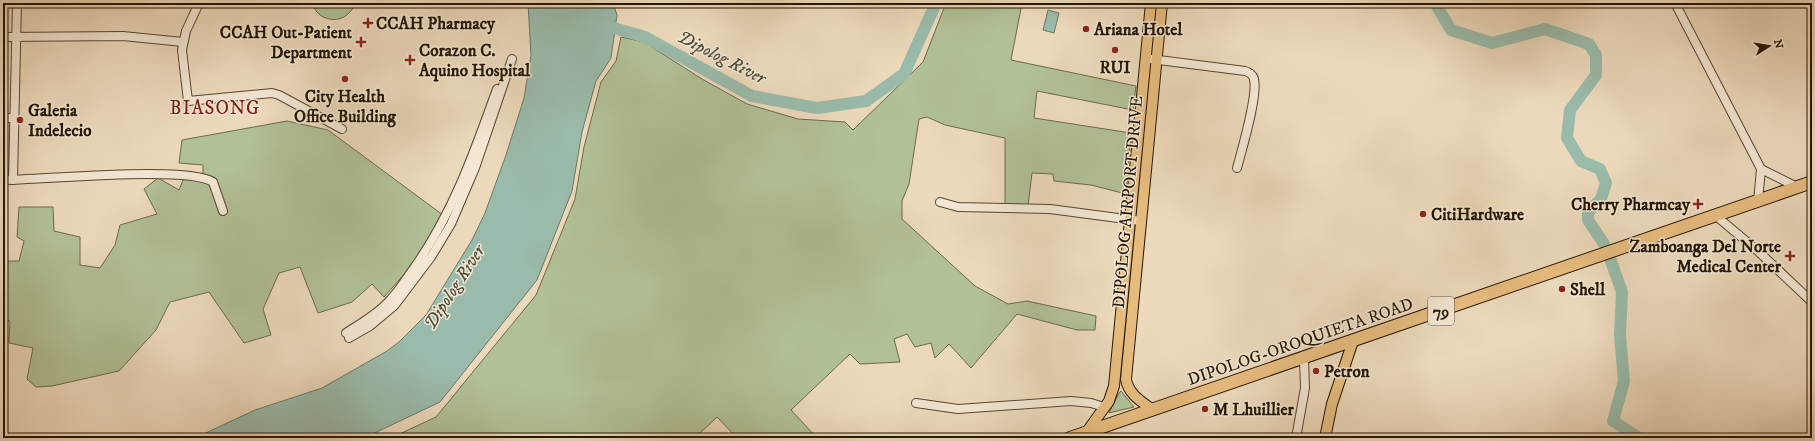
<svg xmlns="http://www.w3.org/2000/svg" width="1815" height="441" viewBox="0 0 1815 441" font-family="'IM FELL DW Pica',serif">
<rect width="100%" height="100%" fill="#ecd9bb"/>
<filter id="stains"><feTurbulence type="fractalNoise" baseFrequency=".005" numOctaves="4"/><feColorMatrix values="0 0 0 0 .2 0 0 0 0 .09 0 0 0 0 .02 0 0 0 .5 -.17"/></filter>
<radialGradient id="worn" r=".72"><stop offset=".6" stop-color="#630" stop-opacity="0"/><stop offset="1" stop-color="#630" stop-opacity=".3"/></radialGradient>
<g fill="#b1c095" stroke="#6b6a4b">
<path d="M312 3H355C348 25 319 25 312 3Z"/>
<polygon points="946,3 1022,3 1011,60 1136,86 1133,110 1037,91 1034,118 1131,133 1126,194 1091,185 1054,181 1053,174 1032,173 1028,206 1005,205 1005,138 945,125 927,117 919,119 909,184 902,201 902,219 975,286 1008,304 1027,301 1096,316 1095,330 1077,330 1017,314 971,368 949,344 935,358 931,343 915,347 907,334 894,339 900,362 860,364 850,354 791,410 817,438 737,438 717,417 695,438 391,438 436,417 536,295 575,199 584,147 601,82 616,61 621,37 644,42 702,79 747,104 798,119 845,122 853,130 923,62"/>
<polygon points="343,29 340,37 337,39 330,31"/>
<polygon points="287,121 328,130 443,215 415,262 384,297 372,284 352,302 318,313 300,267 279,273 263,309 271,335 244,343 209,292 170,302 156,330 119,371 52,386 36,387 27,379 33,348 9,343 10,321 3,320 3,283 5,282 8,261 19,261 24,241 17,237 19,207 53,207 54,231 80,237 80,265 100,268 115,245 120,225 157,214 144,189 158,178 179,190 183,180 203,173 203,165 179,163 182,140"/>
<polygon points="1121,391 1134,407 1109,413 1119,393"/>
</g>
<g fill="#9abbab" stroke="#6b7967">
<polygon points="528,3 613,3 617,15 611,58 596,81 582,132 572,191 537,280 440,402 364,438 195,438 255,410 322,388 387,351 399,342 426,315 472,240 485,213 506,155 524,98 531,55"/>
<polygon points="1048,10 1059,13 1054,33 1043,30"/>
</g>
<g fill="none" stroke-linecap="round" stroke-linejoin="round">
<g stroke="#9abbab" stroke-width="12">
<polyline points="1435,3 1451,30 1492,43 1545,29 1589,44 1596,55 1596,75 1570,110 1567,138 1581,161 1600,169 1606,183 1601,199 1588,212 1588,220 1604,244"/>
<polyline points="600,24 645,37 752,96 817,108 866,101 904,74 936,3"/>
<polyline points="1611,261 1622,292 1620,335 1624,381 1613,421 1639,438"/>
</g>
<defs>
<g id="minor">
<polyline points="199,3 186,31 182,50 188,101 272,93 279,95 342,129"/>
<polyline points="1675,3 1761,169 1758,201"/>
<polyline points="3,37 123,36 183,42"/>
<path d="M1151 59 1245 71C1249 72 1253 75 1254 79 1258 96 1242 149 1237 168"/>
<polyline points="3,118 14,118"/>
<polyline points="1761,169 1797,187"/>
<path d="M3 180C42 180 188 165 213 182L223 211"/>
<polyline points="13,180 17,3"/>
<polyline points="940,202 958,207 1050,209 1141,221"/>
<polyline points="1715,215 1759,252 1812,302"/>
<path d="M346 333C361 323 378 314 390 300 399 291 406 279 414 268 453 213 474 153 497 89"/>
<polyline points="349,338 370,326 394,306 431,257 451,224 475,168 512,59"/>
<polyline points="916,403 958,409 1071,401 1091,403 1104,407"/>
<polyline points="1296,438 1305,388 1304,358"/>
</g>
<g id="major">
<path d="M1153 410C1142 402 1128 394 1126 379L1162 3"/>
<polyline points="1086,433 1109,401 1114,386 1151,3"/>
<polyline points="1325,438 1332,404 1353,341"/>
</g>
<polyline id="highway" points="1070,438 1812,182"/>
</defs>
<use href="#minor" stroke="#574630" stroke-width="10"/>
<use href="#major" stroke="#251501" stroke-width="12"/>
<use href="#highway" stroke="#251501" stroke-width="14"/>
<use href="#minor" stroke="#f3e6d3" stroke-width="8"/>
<use href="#major" stroke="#e6bc7e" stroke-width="10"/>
<use href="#highway" stroke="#e6bc7e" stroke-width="12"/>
</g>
<g fill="#8f2418" stroke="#f3e6d3" stroke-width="1.5">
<path d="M366 17h4v4h4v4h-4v4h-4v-4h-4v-4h4z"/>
<circle cx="1086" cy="29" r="4"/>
<path d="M359 36h4v4h4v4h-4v4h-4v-4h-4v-4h4z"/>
<circle cx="1115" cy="50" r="4"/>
<path d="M408 54h4v4h4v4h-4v4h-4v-4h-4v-4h4z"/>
<circle cx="345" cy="79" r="4"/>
<circle cx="20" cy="120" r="4"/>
<path d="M1696 198h4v4h4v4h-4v4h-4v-4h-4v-4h4z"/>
<circle cx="1423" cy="214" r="4"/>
<path d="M1788 250h4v4h4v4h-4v4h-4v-4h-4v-4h4z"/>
<circle cx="1562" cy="289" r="4"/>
<circle cx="1316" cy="371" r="4"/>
<circle cx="1205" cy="409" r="4"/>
</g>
<g text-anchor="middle" stroke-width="3" stroke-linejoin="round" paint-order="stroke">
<rect fill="#f3e6d3" stroke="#635440" stroke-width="1" x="1428" y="297" width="26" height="28" rx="3"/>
<g font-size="16" font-weight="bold" fill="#251501">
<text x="1441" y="317">79</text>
</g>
<g font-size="17" font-weight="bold" fill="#251501" stroke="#f3e6d3" text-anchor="start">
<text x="376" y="29">CCAH Pharmacy</text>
<text x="1094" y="35">Ariana Hotel</text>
<text x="352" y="38" text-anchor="end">CCAH Out-Patient<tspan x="352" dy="20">Department</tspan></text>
<text x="419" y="56">Corazon C.<tspan x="419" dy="20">Aquino Hospital</tspan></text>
<text x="1115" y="73" text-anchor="middle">RUI</text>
<text x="345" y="102" text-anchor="middle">City Health<tspan x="345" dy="20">Office Building</tspan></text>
<text x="28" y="116">Galeria<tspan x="28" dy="20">Indelecio</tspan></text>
<text x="1690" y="210" text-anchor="end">Cherry Pharmcay</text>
<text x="1431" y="220">CitiHardware</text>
<text x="1781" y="252" text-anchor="end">Zamboanga Del Norte<tspan x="1781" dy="20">Medical Center</tspan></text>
<text x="1570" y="295">Shell</text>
<text x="1324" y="377">Petron</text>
<text x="1213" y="415">M Lhuillier</text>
</g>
<g font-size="17" fill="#251501" stroke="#f3e6d3">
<text transform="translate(1127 202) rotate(-85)" y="6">DIPOLOG AIRPORT DRIVE</text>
<text transform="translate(1300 341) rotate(-19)" y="6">DIPOLOG-OROQUIETA ROAD</text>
</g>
<g font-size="18" font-style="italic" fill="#4e4f3c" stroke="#f3e6d3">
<text transform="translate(722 57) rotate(27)" y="6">Dipolog River</text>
<text transform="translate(454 287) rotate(-57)" y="6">Dipolog River</text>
</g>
<g font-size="19" letter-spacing="1" fill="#7a1f14" stroke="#f3e6d3">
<text x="215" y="114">BIASONG</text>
</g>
</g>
<rect width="1815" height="441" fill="none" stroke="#ecd9bb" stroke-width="16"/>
<rect x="4" y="4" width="1807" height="433" fill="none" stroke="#251501" stroke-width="2"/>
<rect x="8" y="8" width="1799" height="425" fill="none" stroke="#251501"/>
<g transform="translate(1769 46) rotate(78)" stroke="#f3e6d3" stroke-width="3" paint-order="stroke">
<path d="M0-3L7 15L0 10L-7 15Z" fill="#251501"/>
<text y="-6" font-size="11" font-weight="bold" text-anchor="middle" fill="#251501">N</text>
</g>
<rect width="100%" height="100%" filter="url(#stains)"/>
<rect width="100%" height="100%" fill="url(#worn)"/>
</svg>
